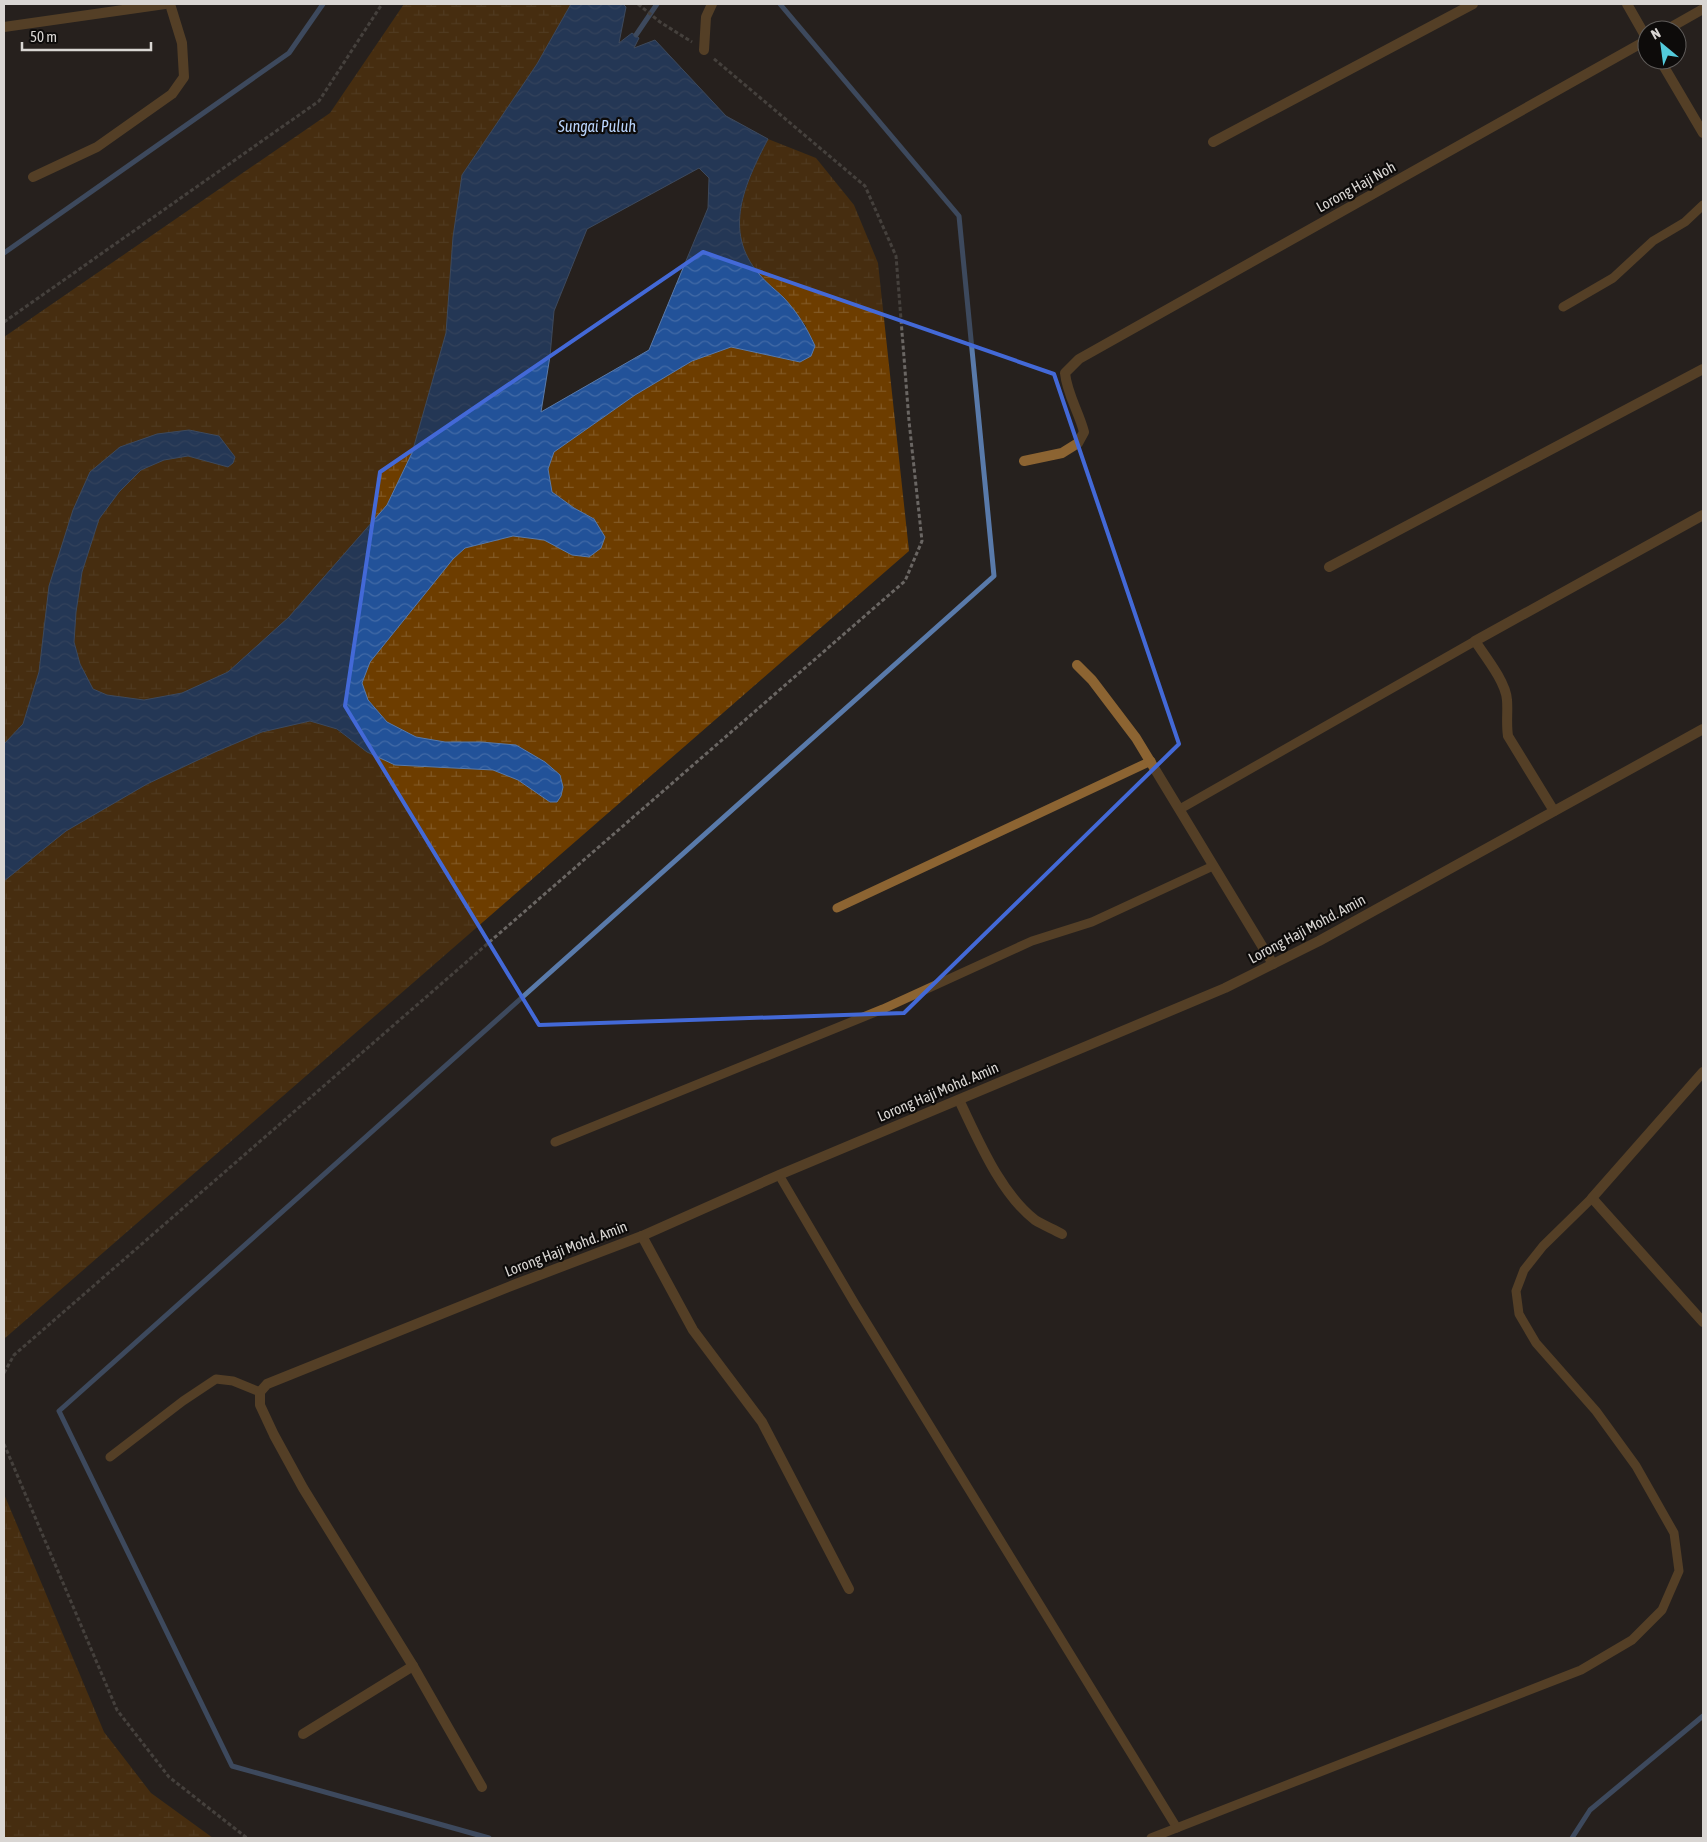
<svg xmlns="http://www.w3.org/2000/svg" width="1707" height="1842" viewBox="0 0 1707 1842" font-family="'Asap Condensed',sans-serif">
<defs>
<pattern id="wetland-marsh" width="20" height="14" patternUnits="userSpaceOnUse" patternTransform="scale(1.25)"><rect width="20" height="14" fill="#6d3d00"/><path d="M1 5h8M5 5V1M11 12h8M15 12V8" fill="none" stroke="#815824"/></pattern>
<pattern id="water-waves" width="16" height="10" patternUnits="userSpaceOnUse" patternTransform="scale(1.25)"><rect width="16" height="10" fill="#225299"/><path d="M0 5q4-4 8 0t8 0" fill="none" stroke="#426aa6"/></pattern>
</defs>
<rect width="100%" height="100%" fill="#26211e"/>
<g fill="url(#wetland-marsh)">
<polygon points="404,4 571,4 537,64 462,175 453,237 446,333 412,453 387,505 289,617 228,672 182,693 144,700 106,695 92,689 80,664 74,642 76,612 82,572 99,519 119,492 141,470 164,460 188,456 228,467 157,434 49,586 39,672 23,724 4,744 4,337 330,113"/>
<path d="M768 139 816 158 854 205 878 263 909 551 4 1339V881L66 831 147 784 215 752 262 732 310 721 336 729 367 752 395 765 493 770 518 780 550 802 561 796 563 787 560 775 516 745 481 742H445L416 737 387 722 368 700 362 683 370 662 453 559 465 548 513 536 544 540 572 555 589 557 601 548 594 519 574 508 552 492 548 469 554 452 635 395 692 361 731 347 800 362 806 326C799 317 792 308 785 299 777 290 767 284 760 275 721 233 746 183 768 139Z"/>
<polygon points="4,1494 104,1732 151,1793 213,1838 4,1838"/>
</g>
<path fill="url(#water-waves)" stroke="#597aaa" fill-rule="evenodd" d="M571 4H623L626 7 619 43 632 33 639 38 634 48 655 40 726 116 768 139C745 183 722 231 759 274 766 283 776 290 784 298 797 312 807 328 815 346L811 356 800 362 731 347 692 361 635 395 554 452 548 469 552 492 574 508 594 519 605 537 601 548 589 557 572 555 544 540 513 536 465 548 453 559 370 662 362 683 368 700 387 722 416 737 445 742H481L516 745 545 762 560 775 563 787 561 796 557 802H550L518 780 493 770 395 765 367 752 337 729 310 721 262 732 215 752 147 784 66 831 4 881V744L23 724 39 672 49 586 73 510 90 472 120 447 157 434 189 430 219 436 235 457 233 463 228 467 188 456 164 460 141 470 119 492 99 519 82 572 76 612 74 642 80 664 93 689 107 695 144 700 182 693 228 672 289 617 387 505 412 453 446 333 453 237 462 175 537 64ZM699 168 709 178 708 208 649 350 541 412 550 356 554 311 587 229Z"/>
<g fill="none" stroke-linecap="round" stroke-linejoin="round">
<g stroke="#597aaa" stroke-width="5">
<polyline points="636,35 657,4"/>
<polyline points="4,253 289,53 323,4"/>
<polyline points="489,1838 232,1766 59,1411 994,576 959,216 780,4"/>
<polyline points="1572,1838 1590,1810 1703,1716"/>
</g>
<g stroke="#6a6663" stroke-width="3" stroke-dasharray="4 2.5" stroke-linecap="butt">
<polyline points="638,4 660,22 692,42"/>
<polyline points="4,322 319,101 382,4"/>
<polyline points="4,1373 14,1355 905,581 922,541 909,421 896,256 865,186 713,58"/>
<polyline points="4,1444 117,1710 169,1777 247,1838"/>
</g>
<g stroke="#8c6432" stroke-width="9">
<polyline points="1563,307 1613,278 1653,241 1685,222 1703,205"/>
<polyline points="1180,809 1475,641"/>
<polyline points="837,908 1151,761"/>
<polyline points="555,1142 883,1009 1032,941 1092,922 1213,866"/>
<polyline points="779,1175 855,1304 1177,1828"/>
<polyline points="110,1457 183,1401 216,1379 233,1381 260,1392"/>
<polyline points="1151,1838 1581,1670 1632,1640 1662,1610 1679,1571 1674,1533 1636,1466 1596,1411 1536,1343 1519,1314 1516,1291 1524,1270 1543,1246 1592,1198"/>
</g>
<g stroke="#8c6432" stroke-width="10">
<polyline points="4,27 165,4"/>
<polyline points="1666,30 1703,9"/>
<polyline points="704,50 706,17 712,4"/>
<polyline points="1213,142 1473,4"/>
<polyline points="33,177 97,147 172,94 184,77 182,43 170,4"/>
<path d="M1024 461 1062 453 1078 443 1084 432C1079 412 1067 394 1065 373L1079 359 1647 40"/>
<polyline points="1329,567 1703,369"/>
<polyline points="1077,665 1092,680 1136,738 1273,964"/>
<path d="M1554 811 1508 736C1506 723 1508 712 1507 700 1506 682 1485 656 1475 641L1703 515"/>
<polyline points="1703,1072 1592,1198 1703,1322"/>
<path d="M959 1100C978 1139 1000 1193 1035 1220 1043 1225 1053 1229 1062 1234"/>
<polyline points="642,1236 693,1330 762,1422 849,1589"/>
<polyline points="303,1734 413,1666"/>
<polyline points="482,1787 413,1666 303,1488 274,1435 260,1405 260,1392 267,1384 516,1284 642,1236 779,1175 1225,988 1319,941 1703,729"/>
</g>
<g stroke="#8c6432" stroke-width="10">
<polyline points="1627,4 1647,39"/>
<polyline points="1660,60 1703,133"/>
</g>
</g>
<path d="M0 0H1707V1842H0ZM703 252 1054 374 1179 744 904 1013 539 1025 345 706 380 472Z" fill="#26211e" fill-opacity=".55" fill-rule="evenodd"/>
<path fill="none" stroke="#4369d7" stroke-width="4" stroke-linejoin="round" d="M703 252 1054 374 1179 744 904 1013 539 1025 345 706 380 472Z"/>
<g text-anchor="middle" stroke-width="4.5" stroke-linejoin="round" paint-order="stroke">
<g font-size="15" fill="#d9d6d3" stroke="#0d0b0a">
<text transform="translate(1356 187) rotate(-29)" y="5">Lorong Haji Noh</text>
<text transform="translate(1307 929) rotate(-28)" y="5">Lorong Haji Mohd. Amin</text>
<text transform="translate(938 1092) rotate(-23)" y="5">Lorong Haji Mohd. Amin</text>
<text transform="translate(566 1249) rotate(-21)" y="5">Lorong Haji Mohd. Amin</text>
</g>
<g font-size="16" font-style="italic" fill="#b9d4fc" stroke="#0d0b0a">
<text x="597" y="132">Sungai Puluh</text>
</g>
</g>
<rect width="1707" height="1842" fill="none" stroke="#d9d6d3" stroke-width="10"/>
<g transform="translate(1662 45) rotate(331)"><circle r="24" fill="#0d0b0a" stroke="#5f5c5a"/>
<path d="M0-4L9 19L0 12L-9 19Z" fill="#53cbdb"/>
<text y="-8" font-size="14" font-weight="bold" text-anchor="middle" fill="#d9d6d3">N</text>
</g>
<path d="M22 42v8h129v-8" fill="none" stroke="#d9d6d3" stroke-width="2.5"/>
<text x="30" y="42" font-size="15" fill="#d9d6d3" stroke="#0d0b0a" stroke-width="4" paint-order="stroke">50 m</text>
</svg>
